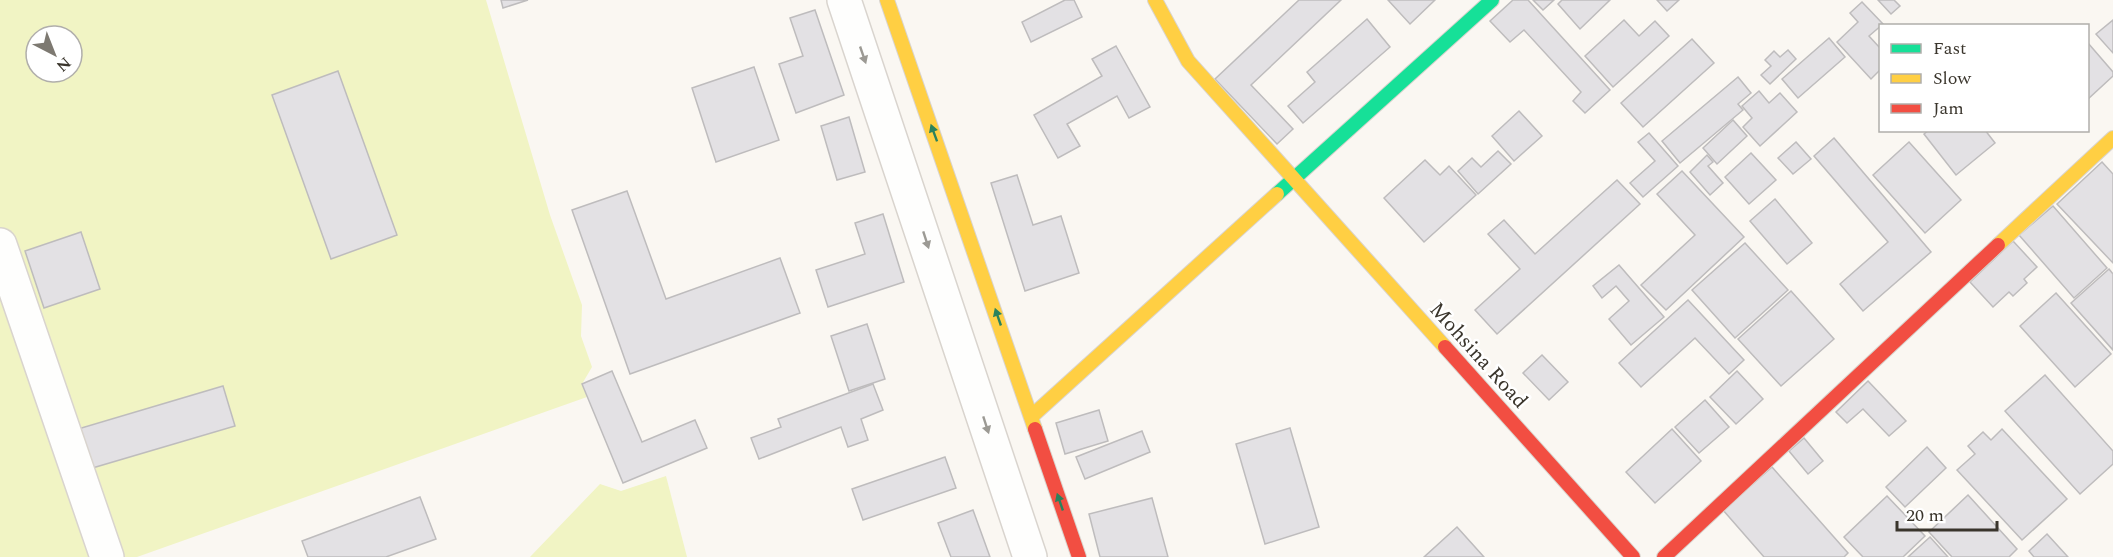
<svg xmlns="http://www.w3.org/2000/svg" width="2113" height="557" viewBox="0 0 2113 557" font-family="Spectral,serif">
<rect width="100%" height="100%" fill="#faf7f2"/>
<g fill="#f1f4c4" fill-rule="evenodd">
<path d="M0 0H486L550 215 582 305 581 336 592 367 582 384 587 397 137 557H0ZM36 36H72V72H36Z"/>
<polygon points="666,476 687,557 530,557 600,484 621,491"/>
</g>
<g fill="#e3e1e4" stroke="#bebcbd" stroke-width="1.5">
<polygon points="501,0 528,0 503,8"/>
<polygon points="1065,0 1074,0 1082,17 1031,42 1022,22"/>
<polygon points="1299,0 1341,0 1251,85 1293,129 1277,144 1215,79"/>
<polygon points="1388,0 1435,0 1410,24"/>
<polygon points="1513,0 1528,0 1610,90 1585,113 1573,101 1581,92 1524,30 1510,42 1490,21"/>
<polygon points="1533,0 1554,0 1543,10"/>
<polygon points="1562,0 1610,0 1580,29 1558,4"/>
<polygon points="1657,0 1679,0 1667,11"/>
<polygon points="1878,0 1894,0 1900,6 1891,14"/>
<polygon points="1862,2 1883,24 1869,36 1880,48 1880,70 1871,79 1837,42 1858,22 1850,13"/>
<polygon points="815,10 844,95 796,113 779,64 803,56 790,18"/>
<polygon points="1367,19 1390,47 1303,123 1288,106 1315,82 1307,72"/>
<polygon points="1624,20 1639,36 1655,21 1669,36 1613,87 1585,56"/>
<polygon points="2113,20 2113,53 2096,34"/>
<polygon points="1829,38 1845,57 1798,98 1782,79"/>
<polygon points="1692,39 1714,63 1643,127 1621,103"/>
<polygon points="2088,43 2113,72 2113,76 2088,99"/>
<polygon points="1116,46 1150,107 1129,118 1117,96 1067,124 1080,146 1058,158 1034,115 1102,76 1092,59"/>
<polygon points="1788,50 1796,59 1770,84 1761,75 1771,66 1765,60 1774,51 1780,57"/>
<polygon points="754,67 779,140 716,162 692,88"/>
<polygon points="338,71 397,235 331,259 272,95"/>
<polygon points="1738,77 1751,93 1738,104 1743,110 1680,163 1662,141"/>
<polygon points="1759,91 1769,103 1780,93 1797,112 1760,146 1743,127 1752,118 1742,106"/>
<polygon points="1519,111 1542,136 1514,161 1492,136"/>
<polygon points="849,117 865,172 837,180 821,126"/>
<polygon points="1733,120 1747,136 1717,164 1703,148"/>
<polygon points="1929,130 1985,130 1995,143 1956,175 1924,134"/>
<polygon points="1649,133 1678,166 1643,197 1630,183 1655,161 1638,142"/>
<polygon points="1834,138 1931,252 1863,311 1840,284 1888,242 1814,156"/>
<polygon points="1796,142 1811,159 1793,174 1778,158"/>
<polygon points="1909,142 1961,200 1925,233 1873,175"/>
<polygon points="1498,151 1511,164 1478,194 1458,171 1472,158 1481,167"/>
<polygon points="1751,153 1776,180 1749,204 1725,177"/>
<polygon points="1707,155 1713,162 1708,166 1723,183 1710,195 1690,172"/>
<polygon points="1425,160 1440,175 1449,166 1476,195 1424,242 1384,198"/>
<polygon points="2102,162 2113,174 2113,263 2057,204"/>
<polygon points="1682,171 1744,237 1666,310 1641,285 1695,235 1657,194"/>
<polygon points="1017,175 1033,225 1061,216 1079,273 1025,291 991,183"/>
<polygon points="1617,180 1640,204 1497,334 1475,310 1520,269 1488,234 1504,220 1535,254"/>
<polygon points="627,191 666,299 780,258 800,313 630,374 572,210"/>
<polygon points="1775,199 1812,243 1787,264 1750,221"/>
<polygon points="2053,206 2107,268 2074,298 2019,235"/>
<polygon points="883,214 904,282 828,307 816,270 865,254 855,223"/>
<polygon points="81,232 100,289 44,308 25,251"/>
<polygon points="2013,241 2037,267 2024,279 2027,283 2013,296 2009,292 1993,307 1970,282"/>
<polygon points="1745,243 1788,290 1735,338 1692,290"/>
<polygon points="1619,265 1664,317 1631,345 1609,319 1629,301 1616,286 1602,298 1593,286"/>
<polygon points="2109,269 2113,274 2113,350 2071,303"/>
<polygon points="1791,291 1834,339 1781,386 1738,339"/>
<polygon points="2056,293 2111,354 2075,387 2020,326"/>
<polygon points="1688,300 1744,360 1729,374 1695,338 1641,387 1619,363"/>
<polygon points="867,324 885,379 849,391 831,336"/>
<polygon points="1542,355 1568,382 1549,400 1523,373"/>
<polygon points="612,371 642,442 695,420 707,448 623,483 582,384"/>
<polygon points="1737,371 1763,399 1736,424 1710,397"/>
<polygon points="2045,375 2113,451 2113,464 2080,494 2005,411"/>
<polygon points="1868,381 1906,421 1889,436 1863,409 1847,423 1836,412"/>
<polygon points="873,384 883,410 861,419 868,440 848,447 841,427 759,459 751,438 781,427 778,419"/>
<polygon points="223,386 235,426 89,469 78,429"/>
<polygon points="1705,400 1729,427 1699,453 1675,427"/>
<polygon points="1099,410 1108,441 1065,454 1056,423"/>
<polygon points="1290,428 1319,527 1265,544 1236,444"/>
<polygon points="1672,429 1701,461 1655,503 1626,472"/>
<polygon points="2002,429 2067,499 2022,540 1957,470 1975,454 1968,446 1983,432 1991,440"/>
<polygon points="1142,431 1150,452 1085,479 1076,457"/>
<polygon points="1804,438 1823,461 1808,474 1789,451"/>
<polygon points="1927,447 1946,468 1905,507 1886,487"/>
<polygon points="945,457 956,488 863,520 852,489"/>
<polygon points="1772,467 1848,553 1844,557 1764,557 1723,510"/>
<polygon points="1968,495 2017,549 2009,557 1952,557 1929,532"/>
<polygon points="1887,496 1925,536 1903,557 1863,557 1844,537"/>
<polygon points="420,497 436,539 386,557 308,557 302,541"/>
<polygon points="1152,498 1168,557 1100,557 1089,514"/>
<polygon points="973,510 990,557 951,557 938,523"/>
<polygon points="1457,527 1484,557 1424,557"/>
<polygon points="2047,534 2068,557 2034,557 2029,551"/>
<polygon points="1930,537 1948,557 1908,557"/>
</g>
<g fill="none" stroke-linecap="round" stroke-linejoin="round">
<defs>
<g id="street">
<polyline points="844,0 1030,557"/>
<polyline points="0,245 107,557"/>
</g>
<polyline id="fast" points="1277,194 1492,0"/>
<g id="slow">
<polyline points="887,0 1035,429"/>
<polyline points="1155,0 1188,61 1445,347"/>
<polyline points="1998,245 2113,138"/>
<polyline points="1032,416 1277,194"/>
</g>
<g id="jam">
<polyline points="1445,347 1633,557"/>
<polyline points="1035,429 1079,557"/>
<polyline points="1664,557 1998,245"/>
</g>
</defs>
<use href="#street" stroke="#d9d4ce" stroke-width="36"/>
<use href="#fast" stroke="#d9d4ce" stroke-width="16"/>
<use href="#slow" stroke="#d9d4ce" stroke-width="16"/>
<use href="#jam" stroke="#d9d4ce" stroke-width="16"/>
<use href="#street" stroke="#fefefd" stroke-width="33"/>
<use href="#fast" stroke="#16e098" stroke-width="14"/>
<use href="#slow" stroke="#ffcf43" stroke-width="14"/>
<use href="#jam" stroke="#f24e42" stroke-width="14"/>
</g>
<defs><path id="oneway-solid" d="M-6-.8H1V-3.2L6.5 0L1 3.2V.8H-6Z" transform="scale(1.5)"/></defs>
<g fill="#9c9a94">
<use href="#oneway-solid" transform="translate(863 55) rotate(71)"/>
<use href="#oneway-solid" transform="translate(926 240) rotate(72)"/>
<use href="#oneway-solid" transform="translate(986 425) rotate(72)"/>
</g>
<g fill="#2a825d">
<use href="#oneway-solid" transform="translate(934 133) rotate(-110)"/>
<use href="#oneway-solid" transform="translate(998 317) rotate(-109)"/>
<use href="#oneway-solid" transform="translate(1060 502) rotate(-109)"/>
</g>
<g text-anchor="middle" stroke-width="5" stroke-linejoin="round" paint-order="stroke">
<g font-size="21" fill="#3a352c" stroke="#fff">
<text transform="translate(1479 355) rotate(48)" y="7">Mohsina Road</text>
</g>
</g>
<rect x="1879" y="24" width="210" height="108" fill="#ffffff" stroke="#b0aeab" stroke-width="1.5"/>
<rect x="1891" y="44" width="30" height="9" fill="#16e098" stroke="#b0aeab" stroke-width="1.5"/>
<text x="1933" y="54" font-size="18" fill="#3a352c">Fast</text>
<rect x="1891" y="74" width="30" height="9" fill="#ffcf43" stroke="#b0aeab" stroke-width="1.5"/>
<text x="1933" y="84" font-size="18" fill="#3a352c">Slow</text>
<rect x="1891" y="104" width="30" height="9" fill="#f24e42" stroke="#b0aeab" stroke-width="1.5"/>
<text x="1933" y="114" font-size="18" fill="#3a352c">Jam</text>
<g transform="translate(54 54) rotate(138)"><circle r="28" fill="#ffffff" stroke="#b0aeab" stroke-width="1.5"/>
<path d="M0-4.5L10 22L0 15L-10 22Z" fill="#7d7971"/>
<text y="-9" font-size="16" font-weight="bold" text-anchor="middle" fill="#3a352c">N</text>
</g>
<path d="M1897 521v9h100v-9" fill="none" stroke="#3a352c" stroke-width="3"/>
<text x="1906" y="521" font-size="18" fill="#3a352c" stroke="#ffffff" stroke-width="4.5" paint-order="stroke">20 m</text>
</svg>
